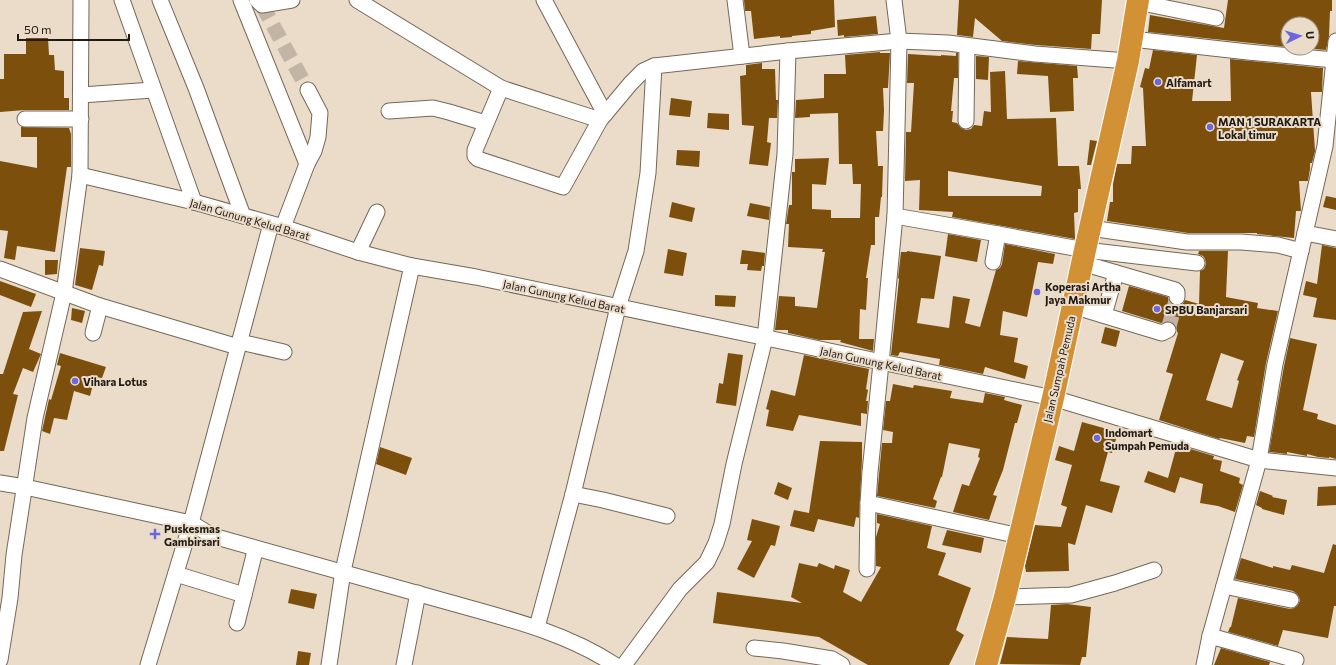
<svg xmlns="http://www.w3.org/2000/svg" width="1336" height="665" viewBox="0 0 1336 665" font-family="Commissioner,sans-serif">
  <rect width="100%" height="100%" fill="#ebdcca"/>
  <g fill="#7c500c" fill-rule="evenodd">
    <polygon points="744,0 834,0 835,27 811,31 811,34 792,36 792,37 780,38 780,36 754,39 751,11 745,11"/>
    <polygon points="959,0 1102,0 1100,34 1092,34 1091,49 1036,45 1002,41 975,18 973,37 957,35"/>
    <polygon points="1228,0 1332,0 1332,11 1330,11 1329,36 1326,50 1302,48 1312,48 1312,24 1288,24 1288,47 1148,32 1150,15 1224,28"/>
    <polygon points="876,16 878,34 844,37 844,35 838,36 837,20"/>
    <polygon points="26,38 48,38 49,55 54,55 55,70 64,71 64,98 69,98 69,110 25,110 0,112 0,79 4,79 4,54 26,54"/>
    <polygon points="1153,50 1197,55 1192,101 1231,101 1230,59 1323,68 1322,92 1311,92 1315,151 1312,163 1310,163 1310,169 1308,181 1299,181 1301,211 1296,211 1294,238 1257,234 1257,233 1188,233 1107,221 1110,202 1113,202 1113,184 1117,164 1131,164 1132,146 1146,146 1143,88 1140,87 1145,68 1149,69"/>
    <polygon points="880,52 880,53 890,53 888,88 883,88 884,110 883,131 876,131 878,166 883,166 882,197 881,197 879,217 875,217 875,245 871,245 866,278 868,278 866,310 860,309 859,339 874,339 873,351 840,342 841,340 819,340 788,333 788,330 775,330 779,296 795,297 795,306 817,308 825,252 822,252 823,249 788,247 789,224 786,224 789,205 792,205 792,172 795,172 795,159 829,158 826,185 812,184 812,209 831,210 831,218 860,218 861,184 853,184 852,164 839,164 838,113 810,114 810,117 795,118 796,100 824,98 824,74 846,74 845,55"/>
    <path d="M956,53H958V78H954L951,111H953L952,122L957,123L961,128L966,130L971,129L974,125L982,126L984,111L991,112L990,72L1005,71L1007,119L1056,118L1058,166H1079L1081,189H1078V212L1074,213L1075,239L952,217L953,212L919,210L920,180L905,181L906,132H911L914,83H907L908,54L941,56V55L956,56ZM948,171L1042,186L1041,196H948Z"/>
    <polygon points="976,56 989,57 988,80 976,79"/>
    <polygon points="1018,61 1077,66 1078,78 1073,78 1074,111 1050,112 1048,76 1017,74"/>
    <polygon points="762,63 762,69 775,69 776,100 778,100 777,118 769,118 767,142 771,143 768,166 749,164 754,126 742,125 740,76 746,75 746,65"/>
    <polygon points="671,98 692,101 690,117 669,115"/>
    <polygon points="708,113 729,114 729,130 707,128"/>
    <polygon points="21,127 69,128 71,134 71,167 67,167 55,252 17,246 15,260 4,258 8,231 0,230 0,161 37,168 37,137 21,137"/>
    <polygon points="1090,140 1097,141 1091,165 1087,165"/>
    <polygon points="677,150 700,151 699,167 676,165"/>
    <polygon points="1326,196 1336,198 1336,210 1323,207"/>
    <polygon points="672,202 695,208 692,222 669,217"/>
    <polygon points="750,203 770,207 769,220 747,216"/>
    <polygon points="948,234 981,240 977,262 945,256"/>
    <polygon points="1005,244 1055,254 1053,264 1038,262 1027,317 1003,311 1000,335 1018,338 1014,362 1028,366 1025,379 985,367 983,374 939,365 940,359 900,352 898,356 891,355 899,279 898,278 901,252 907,252 907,251 941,256 934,299 921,298 917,323 949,328 953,296 970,299 965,323 980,327 996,270 1000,268 1002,264"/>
    <polygon points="1322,245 1336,248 1336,320 1313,317 1317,298 1303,295 1306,281 1317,284"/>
    <polygon points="80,248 105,251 103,266 99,265 92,290 75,285"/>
    <polygon points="668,249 687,253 683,276 664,273"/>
    <polygon points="742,250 765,253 764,266 762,266 761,271 747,270 748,264 740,264"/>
    <path d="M1199,251H1228L1226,297L1258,303L1257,308L1278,311L1266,363L1254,437L1247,436L1245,443L1220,438L1219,439L1159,420L1173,374L1166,372L1178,333L1177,332L1176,326L1173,323L1169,321L1161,323L1122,311L1129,286L1168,297L1169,302L1172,305L1177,306L1182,305L1185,300L1199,304L1200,271L1204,269L1206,264L1205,259L1203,256L1198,254ZM1221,353L1244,361L1237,380L1239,381L1232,408L1206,400Z"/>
    <polygon points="45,260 58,260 57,274 45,275"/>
    <polygon points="0,281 36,294 31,307 0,295"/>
    <polygon points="715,295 736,296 735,307 715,306"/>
    <polygon points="72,308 85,311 82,323 71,320"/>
    <polygon points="42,311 29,349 41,354 33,372 23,368 13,394 18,395 4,451 0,451 0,374 3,374 23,312"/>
    <polygon points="1105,327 1120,331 1116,347 1101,343"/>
    <polygon points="1290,338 1317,344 1303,410 1318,414 1317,419 1336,425 1336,459 1329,457 1329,458 1318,457 1307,454 1307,456 1287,452 1287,454 1269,452 1284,366"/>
    <polygon points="60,353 106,367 102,378 95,377 90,396 74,391 67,420 54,418 50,434 42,431 49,399 51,400 61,366 57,365"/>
    <polygon points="728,353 743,355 736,406 716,403 719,383 723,384"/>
    <polygon points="804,355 869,369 866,389 868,390 866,401 868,401 867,414 861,413 861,426 799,415 793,431 766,426 769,410 766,409 771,390 795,396"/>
    <polygon points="893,384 913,388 914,385 952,391 950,398 983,403 985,393 1005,397 1004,400 1022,405 1017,423 1015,423 1003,470 993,495 997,496 989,520 953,512 962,484 969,486 980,458 978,457 980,449 949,443 942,477 941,477 933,499 937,501 935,508 877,496 882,443 892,443 893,432 883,430 886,401 890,401"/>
    <polygon points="1082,422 1118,432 1112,453 1108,452 1100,481 1120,486 1112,513 1086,505 1075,545 1068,543 1069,571 1026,572 1025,566 1035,525 1061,527 1067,507 1061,505 1072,465 1055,460 1059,446 1074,451"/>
    <polygon points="820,441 862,442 862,460 859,518 856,517 854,527 818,519 814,532 790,526 794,510 809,513"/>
    <polygon points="1177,445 1214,456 1213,459 1222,461 1220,471 1240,478 1239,483 1243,485 1235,512 1218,506 1200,503 1203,484 1180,477 1175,493 1144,482 1148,471 1168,478"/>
    <polygon points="380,447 412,458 406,475 376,464"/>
    <polygon points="778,482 792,488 788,500 774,494"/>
    <polygon points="1336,486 1336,505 1317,506 1318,487"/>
    <polygon points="1260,491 1273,496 1272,497 1287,500 1284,515 1262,509 1262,508 1256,505"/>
    <polygon points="877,514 932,526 927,548 946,553 938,575 971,588 956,630 964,635 949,665 868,665 819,637 713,623 717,592 802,603 791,597 799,563 817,567 819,563 834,569 835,565 850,570 843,592 861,602 881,567 876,566 876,537 880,524 877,523"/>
    <polygon points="752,519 780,526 775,546 771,545 754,578 737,569 752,541 747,540"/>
    <polygon points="947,530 984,538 981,553 942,545"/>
    <polygon points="1333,544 1336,545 1336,606 1334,606 1328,638 1283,630 1278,646 1228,632 1230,627 1231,627 1238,598 1290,609 1294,608 1297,606 1300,601 1299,597 1297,594 1293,591 1235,579 1241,558 1273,568 1273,566 1290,570 1292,565 1324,573"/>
    <polygon points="291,589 317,594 314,609 288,603"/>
    <polygon points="1067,604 1091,607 1086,657 1082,657 1080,665 1000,664 1007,637 1048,639 1051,605"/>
    <polygon points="1221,648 1270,662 1269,665 1214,665"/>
    <polygon points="298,651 311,653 309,665 296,665"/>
  </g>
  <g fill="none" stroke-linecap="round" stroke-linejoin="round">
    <g stroke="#c3b5a6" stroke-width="15" stroke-dasharray="15 8" stroke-linecap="butt">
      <polyline points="262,5 308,90"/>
      <polyline points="1168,330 1177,297"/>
    </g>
    <g stroke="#756757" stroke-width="17">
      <g id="minor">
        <polyline points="122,0 194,202"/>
        <polyline points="160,0 196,88 243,216"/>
        <polyline points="241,0 307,164"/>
        <polyline points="257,0 262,5 292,0"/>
        <polyline points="357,0 501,88 600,120"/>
        <polyline points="544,0 605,114"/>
        <polyline points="735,0 742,56"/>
        <polyline points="1137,2 1216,18"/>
        <polyline points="1132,39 1248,52 1334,60"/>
        <polyline points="501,88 475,150 475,156 478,159 563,187 600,120 631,83 643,71 654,66 788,51 899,41 948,43 1035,54 1128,61"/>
        <polyline points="81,95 153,90"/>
        <polyline points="389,111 433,108 449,112 485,123"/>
        <polyline points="25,119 81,119"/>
        <polyline points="966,121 967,46"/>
        <polyline points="80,175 194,202 283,227 358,252 412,266 476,277 1053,398 1259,460 1336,468"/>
        <polyline points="895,216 998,234 1085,250 1197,263"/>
        <polyline points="283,227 307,164 314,151 318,137 320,113 308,90"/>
        <polyline points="1090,228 1187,242 1241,242 1278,245 1301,251"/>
        <polyline points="1305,233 1336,239"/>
        <polyline points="358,252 377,212"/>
        <polyline points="993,262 998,234"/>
        <polyline points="1082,263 1175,290 1177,292 1177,297"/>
        <polyline points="0,269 100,306 238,347"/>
        <polyline points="1073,306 1162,333 1168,330"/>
        <polyline points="1104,315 1116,273"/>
        <polyline points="93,333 100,306"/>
        <polyline points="240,342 284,352"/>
        <path d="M0,483L25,487L191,523L211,535L220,538C296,559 372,580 448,602C505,618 565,632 615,665"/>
        <polyline points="573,494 603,500 667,516"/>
        <polyline points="868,503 1019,536"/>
        <polyline points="867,569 868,503 870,472 881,363 895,216 899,41 894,0"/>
        <polyline points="176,574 244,595"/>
        <polyline points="1224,586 1291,600"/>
        <polyline points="1005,597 1071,595 1115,583 1154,570"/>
        <polyline points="237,623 254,555"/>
        <polyline points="537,627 573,494 618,307 636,251 648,173 654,66"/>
        <polyline points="1210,636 1296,660"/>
        <polyline points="754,648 783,651 832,659 842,665"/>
        <polyline points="0,660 10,598 14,555 35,418 64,293 80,175 81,0"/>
        <polyline points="148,665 191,523 271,224"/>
        <polyline points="329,665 343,571 412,266"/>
        <polyline points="404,665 418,593"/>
        <polyline points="624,665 680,589 707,562 716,543 722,524 734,464 765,338 785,154 788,51"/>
        <polyline points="1204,665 1210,636 1259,460 1275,364 1325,146 1336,41"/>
      </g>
    </g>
    <g stroke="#fff" stroke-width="24">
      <polyline id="highway" points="986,665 1005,597 1053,398 1085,250 1128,61 1138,0"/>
    </g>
    <use href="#minor" stroke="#fff" stroke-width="15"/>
    <use href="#highway" stroke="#d39136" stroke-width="22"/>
  </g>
  <g fill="#6c67e1" stroke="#ebdcca" stroke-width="1.5">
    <circle cx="1158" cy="82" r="4"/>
    <circle cx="1210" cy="127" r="4"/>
    <circle cx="1037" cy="292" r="4"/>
    <circle cx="1157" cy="309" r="4"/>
    <circle cx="75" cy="381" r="4"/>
    <circle cx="1097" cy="438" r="4"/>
    <path d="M153 528h4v4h4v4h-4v4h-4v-4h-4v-4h4z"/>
  </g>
  <g text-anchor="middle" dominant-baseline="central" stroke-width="4" stroke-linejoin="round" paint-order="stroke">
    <g font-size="11" font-weight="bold" fill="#211b14" stroke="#ebdcca" text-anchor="start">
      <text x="1166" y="82">Alfamart</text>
      <text x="1218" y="121">MAN 1 SURAKARTA<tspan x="1218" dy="13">Lokal timur</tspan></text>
      <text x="1045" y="286">Koperasi Artha<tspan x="1045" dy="13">Jaya Makmur</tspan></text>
      <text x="1165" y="309">SPBU Banjarsari</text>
      <text x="83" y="381">Vihara Lotus</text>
      <text x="1105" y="432">Indomart<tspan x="1105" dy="13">Sumpah Pemuda</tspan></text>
      <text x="164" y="528">Puskesmas<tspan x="164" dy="13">Gambirsari</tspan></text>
    </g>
    <g font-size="11" fill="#211b14" stroke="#ebdcca">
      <text transform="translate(250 219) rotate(16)">Jalan Gunung Kelud Barat</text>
      <text transform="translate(564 296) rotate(12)">Jalan Gunung Kelud Barat</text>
      <text transform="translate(881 363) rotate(12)">Jalan Gunung Kelud Barat</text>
      <text transform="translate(1059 369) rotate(-77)">Jalan Sumpah Pemuda</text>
    </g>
  </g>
  <g transform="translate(1300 36) rotate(85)"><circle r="19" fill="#ebdcca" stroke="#9a8f81"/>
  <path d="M0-3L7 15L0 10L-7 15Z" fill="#6c67e1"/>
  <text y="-6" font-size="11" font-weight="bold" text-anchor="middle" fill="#211b14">U</text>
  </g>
  <path d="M18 34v6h111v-6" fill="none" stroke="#211b14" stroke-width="2"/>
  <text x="24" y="34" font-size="12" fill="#211b14" stroke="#ebdcca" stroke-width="3" paint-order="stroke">50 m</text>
</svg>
